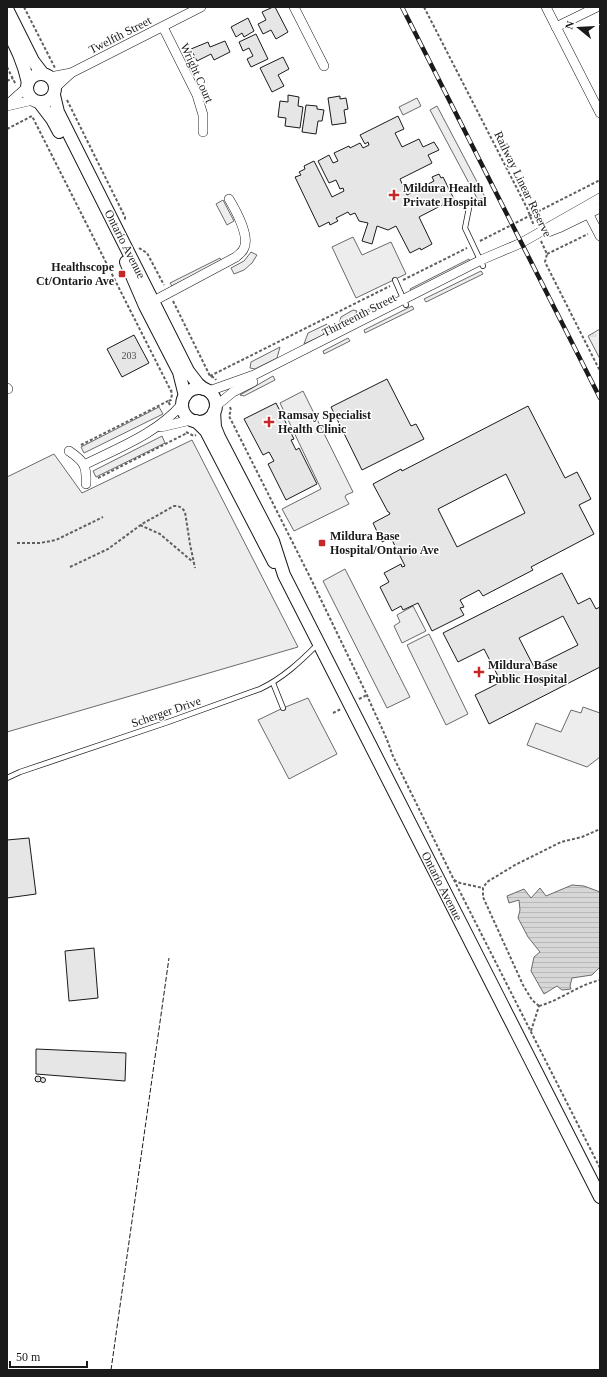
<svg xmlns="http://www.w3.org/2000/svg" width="607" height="1377" viewBox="0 0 607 1377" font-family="Georgia,serif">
  <defs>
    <pattern id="park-tufts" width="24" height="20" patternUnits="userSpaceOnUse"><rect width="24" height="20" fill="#ededed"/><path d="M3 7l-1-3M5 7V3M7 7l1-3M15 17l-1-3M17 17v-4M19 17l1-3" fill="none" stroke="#cbcbcb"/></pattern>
    <pattern id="water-rules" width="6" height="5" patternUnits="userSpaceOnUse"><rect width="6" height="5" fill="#d7d7d7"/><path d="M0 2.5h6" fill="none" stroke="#b8b8b8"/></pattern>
  </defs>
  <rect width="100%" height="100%" fill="#fff"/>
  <g fill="#ededed" stroke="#6a6a6a">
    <polygon points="417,98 421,106 403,115 399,107"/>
    <polygon points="437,106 485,197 478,200 430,110"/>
    <polygon points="223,200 234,221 227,225 216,204"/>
    <polygon points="353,237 362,255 391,242 406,274 356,298 332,247"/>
    <polygon points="251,252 257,255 252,263 244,270 234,274 231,268 244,261"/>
    <polygon points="220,258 222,261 172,286 170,283"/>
    <polygon points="469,259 470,262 411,292 410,289"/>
    <polygon points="481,271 483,274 426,302 424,299"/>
    <polygon points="395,296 397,299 362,316 361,313"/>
    <polygon points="412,306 414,309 365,333 364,330"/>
    <polygon points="353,310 357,311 354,319 343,325 339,324 341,317"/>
    <polygon points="327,324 323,335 304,344 308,333"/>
    <polygon points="348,338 350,341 324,354 323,351"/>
    <polygon points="280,347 277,358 255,369 250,368 251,362"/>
    <polygon points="273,376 275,380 244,396 240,395"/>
    <polygon points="303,391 353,492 346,495 345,497 349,504 294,531 282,509 321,489 280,403"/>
    <polygon points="159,407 163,414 84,453 81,447"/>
    <polygon points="162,436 165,443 96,477 93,471"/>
    <polygon points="192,440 298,647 7,732 7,477 54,454 82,493"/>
    <polygon points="345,569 410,697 387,708 323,581"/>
    <polygon points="413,606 426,631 402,643 394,626 400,622 397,615"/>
    <polygon points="429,634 468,714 446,725 407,645"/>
    <polygon points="308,698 337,754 289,779 258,720 283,708"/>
    <polygon points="583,707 600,713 600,757 587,767 527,745 536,723 561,732 571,710 581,713"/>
  </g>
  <polygon fill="url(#park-tufts)" stroke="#6a6a6a" points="600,329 600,359 588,336"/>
  <polygon fill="url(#water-rules)" stroke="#6a6a6a" points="572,885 584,886 600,892 600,967 592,975 572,978 570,986 571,989 562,990 557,986 544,994 531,971 534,957 540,952 528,937 518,918 520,910 519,900 509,903 507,896 524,889 531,898 540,888 546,896"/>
  <g fill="#e6e6e6" stroke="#1a1a1a" fill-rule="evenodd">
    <polygon points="273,7 275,7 288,32 276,39 271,30 263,34 258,24 266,20 262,12"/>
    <polygon points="248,18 254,31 244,37 242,33 236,37 231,27"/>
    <polygon points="256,34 268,59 251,67 247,59 253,56 249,48 243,51 239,42"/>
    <polygon points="225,41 230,52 214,60 211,54 197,61 191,49 208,42 210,47"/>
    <polygon points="283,57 289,69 278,75 284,86 272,92 260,68"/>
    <polygon points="288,95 299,97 298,106 303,107 300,128 285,126 286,118 278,117 280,101 288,102"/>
    <polygon points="340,96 340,99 346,98 348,109 344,110 346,123 332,125 328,98"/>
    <polygon points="306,105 317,106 317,109 324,110 322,121 318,121 316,134 302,132"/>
    <polygon points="398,116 404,129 395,133 402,147 419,139 423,147 434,142 439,150 428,155 432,163 400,179 407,195 434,181 432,177 439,174 441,178 443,177 454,199 419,217 432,244 421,250 420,248 410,253 396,226 388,230 377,226 372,244 362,241 368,223 359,221 355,213 350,215 348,212 336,218 338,221 330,225 329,222 319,227 295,177 301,175 299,172 305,169 304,166 314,161 332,197 344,191 343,188 340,189 336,180 329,183 318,161 329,155 333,163 338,161 334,153 349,146 350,148 360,143 363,148 369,145 368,142 365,144 360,135"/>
    <polygon points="134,335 149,363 122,377 107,349"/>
    <polygon points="387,379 411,426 416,424 424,439 362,470 331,407"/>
    <polygon points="276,403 294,439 291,440 296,450 299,448 317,484 286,500 268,464 274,461 269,452 263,455 244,419"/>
    <path d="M528,406L565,478L577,472L591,499L579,505L594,534L531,567L533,570L483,596L479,590L460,600L464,607L460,608L464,615L432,631L418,603L403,610L401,606L392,611L380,587L389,582L384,573L401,564L402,567L405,566L391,538L382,542L373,523L390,514L389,512H388L373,484L401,469L402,471ZM506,474L525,513L457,547L438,509Z"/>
    <path d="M562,573L578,604L590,598L596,609L600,607V667L489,724L475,695L501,682L484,649L458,662L443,633ZM563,616L578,645L534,667L519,638Z"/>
    <polygon points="29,838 36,894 7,898 7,840"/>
    <polygon points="94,948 98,998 69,1001 65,951"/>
    <polygon points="36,1049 126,1053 125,1081 36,1074"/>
    <circle cx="38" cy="1079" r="3"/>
    <circle cx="43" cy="1080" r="2.5"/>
  </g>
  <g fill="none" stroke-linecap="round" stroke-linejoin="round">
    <g stroke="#1a1a1a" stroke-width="6">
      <g id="service">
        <polyline points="470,203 465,228 483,266"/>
        <polyline points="395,280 406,305"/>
        <polyline points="273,683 283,708"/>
        <path d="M7,778L20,772L168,722L260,689C283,678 300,662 318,644"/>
      </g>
    </g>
    <g stroke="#1a1a1a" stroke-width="10">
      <g id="minor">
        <polyline points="294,7 324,66"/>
        <polyline points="546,7 600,113"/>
        <polyline points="163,27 197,95 203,115 203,132"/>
        <polyline points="556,27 597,7"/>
        <polyline points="50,77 71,73 201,7"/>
        <polyline points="56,87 70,74"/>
        <polyline points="7,105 27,87"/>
        <polyline points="7,106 33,100"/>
        <polyline points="586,209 600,236"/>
        <polyline points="548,232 561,227 600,208"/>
        <path d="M148,304L236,257C239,254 243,252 244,248C250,236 235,209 229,199"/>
        <polyline points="7,388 8,389"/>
        <polyline points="209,391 254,375 481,260 521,243 600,198"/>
        <polyline points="216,406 233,392 253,382"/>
        <polyline points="161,427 191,420"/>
        <path d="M69,451C84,461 87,466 86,484"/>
        <path d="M84,465C118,448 158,433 182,404"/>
      </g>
    </g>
    <g stroke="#1a1a1a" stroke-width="14">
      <g id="tertiary">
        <polyline points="7,9 33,61 43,74"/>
        <path d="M7,30C16,47 24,63 28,83"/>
        <circle cx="41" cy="88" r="14"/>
        <polyline points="54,95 58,112 69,134 188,371 198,384 204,389"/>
        <polyline points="39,102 52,119 59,132"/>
        <polyline points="126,262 145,306 179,372 185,396"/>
        <circle cx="199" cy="405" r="17"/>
        <polyline points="214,412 215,427 219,437 273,541 284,575 600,1197"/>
        <polyline points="196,421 206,431 274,562"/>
      </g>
    </g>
    <g stroke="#5f5f5f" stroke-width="2" stroke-dasharray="3 2" stroke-linecap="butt">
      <polyline points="24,7 55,68"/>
      <polyline points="424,7 527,208 534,226"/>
      <polyline points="7,67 16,85"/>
      <polyline points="7,81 13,78"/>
      <polyline points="67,100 125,217 125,221"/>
      <polyline points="7,129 32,116 171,391 172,390"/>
      <polyline points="480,241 600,180"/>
      <polyline points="541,241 547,254 545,262 600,371"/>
      <polyline points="139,248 147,253 164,285"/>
      <polyline points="547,254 588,234"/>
      <polyline points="403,280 467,248"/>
      <polyline points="173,301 210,376 215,378 216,380"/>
      <polyline points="210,376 390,286"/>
      <polyline points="170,405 168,401 171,400 172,394 171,391"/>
      <path d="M230,407L231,410L229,416L310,577L367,695C375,715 386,734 392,754L454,880L600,1168"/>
      <polyline points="186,432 194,436 196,435"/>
      <polyline points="81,445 168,401"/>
      <polyline points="98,478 187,433"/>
      <polyline points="140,525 160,534 193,562"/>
      <polyline points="17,543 40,543 56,540 103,517"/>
      <path d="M70,567L108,549L142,524L174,506C179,506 182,507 185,512L190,544L195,568"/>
      <polyline points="359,699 367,695"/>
      <polyline points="333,713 341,709"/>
      <polyline points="454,880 460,883 483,888"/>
      <polyline points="539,1006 532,1000 523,985 483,897 483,888 487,882 515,865 561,842 582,837 600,829"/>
      <path d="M539,1006C561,1000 578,985 600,980"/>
      <polyline points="531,1031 539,1006"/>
    </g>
    <use href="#service" stroke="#fff" stroke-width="4.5"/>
    <use href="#minor" stroke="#fff" stroke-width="9"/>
    <use href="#tertiary" stroke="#fff" stroke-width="12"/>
    <g stroke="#1a1a1a" stroke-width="4.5">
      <polyline id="rail" points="402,7 600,398"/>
    </g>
    <use href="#rail" stroke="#fff" stroke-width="3" stroke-dasharray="9" stroke-linecap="butt"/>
    <polyline stroke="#1a1a1a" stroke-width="1" stroke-dasharray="5 2" stroke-linecap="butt" points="111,1370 169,958"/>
  </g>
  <g fill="#c62828" stroke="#fff" stroke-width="1.5">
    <path d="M392 189h4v4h4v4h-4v4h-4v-4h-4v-4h4z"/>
    <rect x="118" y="270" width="8" height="8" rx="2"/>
    <path d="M267 416h4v4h4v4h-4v4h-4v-4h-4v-4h4z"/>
    <rect x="318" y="539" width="8" height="8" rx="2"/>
    <path d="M477 666h4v4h4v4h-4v4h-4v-4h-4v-4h4z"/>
  </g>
  <g text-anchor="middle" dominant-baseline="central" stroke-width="3" stroke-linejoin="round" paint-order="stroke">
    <g font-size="10" fill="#4d4d4d">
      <text x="129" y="355">203</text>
    </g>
    <g font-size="12" fill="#1a1a1a" stroke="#fff">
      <text transform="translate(120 35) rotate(-27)">Twelfth Street</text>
      <text transform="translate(197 73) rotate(66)">Wright Court</text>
      <text transform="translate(523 184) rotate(64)">Railway Linear Reserve</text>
      <text transform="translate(125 244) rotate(63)">Ontario Avenue</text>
      <text transform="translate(359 315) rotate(-27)">Thirteenth Street</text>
      <text transform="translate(166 712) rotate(-19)">Scherger Drive</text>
      <text transform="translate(442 886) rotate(63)">Ontario Avenue</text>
    </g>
    <g font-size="12" font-weight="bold" fill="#1a1a1a" stroke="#fff" text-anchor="start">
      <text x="403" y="188">Mildura Health<tspan x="403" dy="14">Private Hospital</tspan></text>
      <text x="114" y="267" text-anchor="end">Healthscope<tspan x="114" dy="14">Ct/Ontario Ave</tspan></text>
      <text x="278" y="415">Ramsay Specialist<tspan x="278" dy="14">Health Clinic</tspan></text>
      <text x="330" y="536">Mildura Base<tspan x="330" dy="14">Hospital/Ontario Ave</tspan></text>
      <text x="488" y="665">Mildura Base<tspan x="488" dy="14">Public Hospital</tspan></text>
    </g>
  </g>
  <rect width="607" height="1377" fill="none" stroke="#1a1a1a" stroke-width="16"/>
  <g transform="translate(579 28) rotate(288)" stroke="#ffffff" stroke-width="3" paint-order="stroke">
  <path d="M0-3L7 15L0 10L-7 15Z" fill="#1a1a1a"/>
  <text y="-6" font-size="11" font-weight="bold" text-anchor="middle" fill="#1a1a1a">N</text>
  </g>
  <path d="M10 1361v6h77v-6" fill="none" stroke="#1a1a1a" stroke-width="2"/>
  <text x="16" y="1361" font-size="12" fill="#1a1a1a" stroke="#ffffff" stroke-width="3" paint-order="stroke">50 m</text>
</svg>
